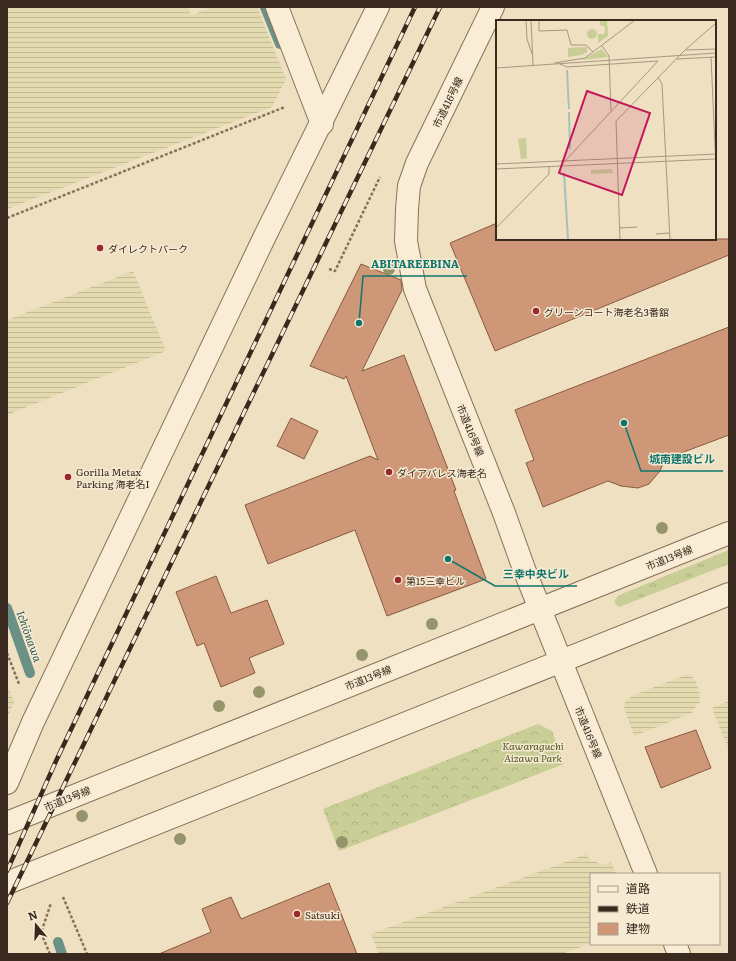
<svg xmlns="http://www.w3.org/2000/svg" width="736" height="961" viewBox="0 0 736 961" font-family="Literata,'Noto Sans JP',serif">
  <defs>
    <pattern id="farmland-rules" width="6" height="5" patternUnits="userSpaceOnUse"><rect width="6" height="5" fill="#e4dab0"/><path d="M0 2.5h6" fill="none" stroke="#c4bb97"/></pattern>
    <pattern id="grass-tufts" width="24" height="20" patternUnits="userSpaceOnUse"><rect width="24" height="20" fill="#c9cd96"/><path d="M3 7l-1-3M5 7V3M7 7l1-3M15 17l-1-3M17 17v-4M19 17l1-3" fill="none" stroke="#adb081"/></pattern>
    <pattern id="forest-crowns" width="20" height="18" patternUnits="userSpaceOnUse"><rect width="20" height="18" fill="#c9cd96"/><path d="M2 6a3 3 0 1 1 6 0M12 15a3 3 0 1 1 6 0" fill="none" stroke="#adb081"/></pattern>
  </defs>
  <rect width="100%" height="100%" fill="#efe0c2"/>
  <g fill="url(#farmland-rules)">
    <polygon points="7,7 188,7 191,15 214,7 257,7 286,79 272,107 7,209"/>
    <polygon points="133,271 166,351 7,415 7,320"/>
    <polygon points="688,674 695,679 700,695 700,702 696,706 692,713 634,736 624,708 625,701 634,695"/>
    <polygon points="7,684 14,702 7,719"/>
    <polygon points="729,701 729,751 712,708"/>
    <polygon points="587,854 589,859 603,865 611,862 616,874 591,874 591,943 562,954 379,954 371,934"/>
  </g>
  <polygon fill="url(#grass-tufts)" points="729,550 729,564 619,607 614,602 617,597 624,593"/>
  <polygon fill="url(#forest-crowns)" points="538,724 552,731 564,764 339,851 323,809"/>
  <g fill="none" stroke-linecap="round" stroke-linejoin="round">
    <g stroke="#6b9085" stroke-width="10">
      <polyline points="265,7 280,44"/>
      <polyline points="7,608 30,673"/>
      <polyline points="58,942 62,954"/>
    </g>
  </g>
  <g fill="#ce9878" stroke="#89593f">
    <polygon points="497,223 497,239 729,239 729,255 495,351 450,243"/>
    <polygon points="361,264 401,280 402,290 362,371 404,355 456,490 454,491 486,579 387,616 355,530 268,564 245,505 370,456 378,460 346,376 344,379 310,366"/>
    <polygon points="729,327 729,435 665,459 660,471 649,484 638,488 621,486 608,481 543,507 526,463 534,460 515,410"/>
    <polygon points="291,418 318,431 304,459 277,446"/>
    <polygon points="216,576 231,613 267,600 284,644 249,658 255,673 221,687 204,643 197,646 176,592"/>
    <polygon points="696,730 711,768 661,788 645,747"/>
    <polygon points="329,883 357,954 159,954 211,932 202,909 231,897 241,919"/>
  </g>
  <g fill="none" stroke-linecap="round" stroke-linejoin="round">
    <g stroke="#897159" stroke-width="24">
      <g id="minor">
        <polyline points="277,7 322,124"/>
        <polyline points="7,783 33,722 264,238 378,7"/>
      </g>
    </g>
    <g stroke="#897159" stroke-width="24">
      <g id="tertiary">
        <polyline points="493,7 417,163 409,186 407,209 406,241 415,289 504,513 524,569 646,874"/>
        <polyline points="7,823 729,533"/>
        <polyline points="7,883 729,594"/>
        <polyline points="675,944 679,954"/>
      </g>
    </g>
    <g stroke="#897159" stroke-width="2.5" stroke-dasharray="3 2" stroke-linecap="butt">
      <polyline points="7,218 285,107"/>
      <polyline points="329,269 335,271 380,177"/>
      <polyline points="7,653 19,684"/>
      <polyline points="63,897 87,954"/>
      <polyline points="50,954 41,933 51,903"/>
    </g>
    <use href="#minor" stroke="#f9edd6" stroke-width="22"/>
    <use href="#tertiary" stroke="#f9edd6" stroke-width="22"/>
    <g stroke="#39291e" stroke-width="4.5">
      <g id="rail">
        <polyline points="7,871 56,761 415,7"/>
        <polyline points="7,903 440,7"/>
      </g>
    </g>
    <use href="#rail" stroke="#f6ead2" stroke-width="3" stroke-dasharray="9" stroke-linecap="butt"/>
  </g>
  <g fill="#95946b">
    <circle cx="389" cy="269" r="6"/>
    <circle cx="662" cy="528" r="6"/>
    <circle cx="432" cy="624" r="6"/>
    <circle cx="362" cy="655" r="6"/>
    <circle cx="259" cy="692" r="6"/>
    <circle cx="219" cy="706" r="6"/>
    <circle cx="82" cy="816" r="6"/>
    <circle cx="180" cy="839" r="6"/>
    <circle cx="342" cy="842" r="6"/>
  </g>
  <g fill="#99282e" stroke="#f6ead2" stroke-width="1.5">
    <circle cx="100" cy="248" r="4"/>
    <circle cx="536" cy="311" r="4"/>
    <circle cx="389" cy="472" r="4"/>
    <circle cx="68" cy="477" r="4"/>
    <circle cx="398" cy="580" r="4"/>
    <circle cx="297" cy="914" r="4"/>
  </g>
  <g text-anchor="middle" dominant-baseline="central" stroke-width="3" stroke-linejoin="round" paint-order="stroke">
    <g font-size="10" fill="#39291e" stroke="#f6ead2">
      <text transform="translate(447 102) rotate(-64)">市道416号線</text>
      <text transform="translate(471 430) rotate(68)">市道416号線</text>
      <text transform="translate(669 557) rotate(-22)">市道13号線</text>
      <text transform="translate(368 677) rotate(-22)">市道13号線</text>
      <text transform="translate(589 732) rotate(68)">市道416号線</text>
      <text transform="translate(67 798) rotate(-22)">市道13号線</text>
    </g>
    <g font-size="10" fill="#39291e" stroke="#f6ead2" text-anchor="start">
      <text x="108" y="248">ダイレクトパーク</text>
      <text x="544" y="311">グリーンコート海老名3番舘</text>
      <text x="76" y="471">Gorilla Metax<tspan x="76" dy="12">Parking 海老名I</tspan></text>
      <text x="397" y="472">ダイアパレス海老名</text>
      <text x="406" y="580">第15三幸ビル</text>
      <text x="305" y="914">Satsuki</text>
    </g>
    <g font-size="10" font-style="italic" fill="#4b5524" stroke="#f6ead2">
      <text x="533" y="745">Kawaraguchi<tspan x="533" dy="12">Aizawa Park</tspan></text>
    </g>
    <g font-size="11" font-style="italic" fill="#2d5954" stroke="#f6ead2">
      <text transform="translate(30 636) rotate(70)">Ichiōnawa</text>
    </g>
  </g>
  <g transform="translate(496 20)">
    <rect width="220" height="220" fill="#efe0c2"/>
    <path d="M91 14a5 5 0 1 1 10 0a5 5 0 1 1-10 0ZM91,27V32L86,35L72,37V28Z" fill="#c9cd96"/>
    <path d="M104,0H111L112,16L102,23V14H108L109,12V7L104,5ZM105,29L112,37L86,40L104,30ZM30,118L31,138L25,139L22,119ZM116,149L117,153L95,154V150Z" fill="#c9cd96"/>
    <path fill="none" stroke="#a5c1b8" stroke-width="2" d="M71,50L73,89M73,92L74,129M68,153L72,220"/>
    <path fill="none" stroke="#a69780" stroke-width="1" d="M30,0L31,19L36,34M35,0L37,45M43,0V11L71,10L75,25H90L97,32M106,26L113,36L115,91M190,30L220,29M215,37L220,147M181,39L220,37M58,43L89,38L139,0M64,44L71,47L162,41L68,142M0,48L220,33M162,57L166,64L174,220M0,144L220,134M0,149L220,139M0,208L53,154V147M123,208L141,207M160,214L173,213M124,220L120,101L189,30L220,3"/>
    <path fill="#c2185b" fill-opacity="0.15" stroke="#c2185b" stroke-width="2" d="M91,71L154,93L126,175L63,153Z"/>
    <rect width="220" height="220" fill="none" stroke="#39291e" stroke-width="2"/>
  </g>
  <path fill="none" stroke="#0f766e" stroke-width="1.5" d="M359 323L363 276H467M624 423L641 471H723M448 559L495 586H577"/>
  <g fill="#0f766e" stroke="#f6ead2" stroke-width="1.5">
    <circle cx="359" cy="323" r="4"/>
    <circle cx="624" cy="423" r="4"/>
    <circle cx="448" cy="559" r="4"/>
  </g>
  <g font-size="11" text-anchor="middle" font-weight="bold" fill="#0f766e" stroke="#f6ead2" stroke-width="3" stroke-linejoin="round" paint-order="stroke">
    <text x="415" y="268">ABITAREEBINA</text>
    <text x="682" y="463">城南建設ビル</text>
    <text x="536" y="578">三幸中央ビル</text>
  </g>
  <rect width="736" height="961" fill="none" stroke="#39291e" stroke-width="16"/>
  <rect x="590" y="873" width="130" height="72" fill="#f6ead2" stroke="#aa9d8a"/>
  <rect x="598" y="886" width="20" height="6" fill="#f9edd6" stroke="#aa9d8a"/>
  <text x="626" y="893" font-size="12" fill="#39291e">道路</text>
  <rect x="598" y="906" width="20" height="6" fill="#39291e" stroke="#aa9d8a"/>
  <text x="626" y="913" font-size="12" fill="#39291e">鉄道</text>
  <rect x="598" y="923" width="20" height="12" fill="#ce9878" stroke="#aa9d8a"/>
  <text x="626" y="933" font-size="12" fill="#39291e">建物</text>
  <g transform="translate(36 925) rotate(341)" stroke="#f6ead2" stroke-width="3" paint-order="stroke">
  <path d="M0-3L7 15L0 10L-7 15Z" fill="#39291e"/>
  <text y="-6" font-size="11" font-weight="bold" text-anchor="middle" fill="#39291e">N</text>
  </g>
</svg>
